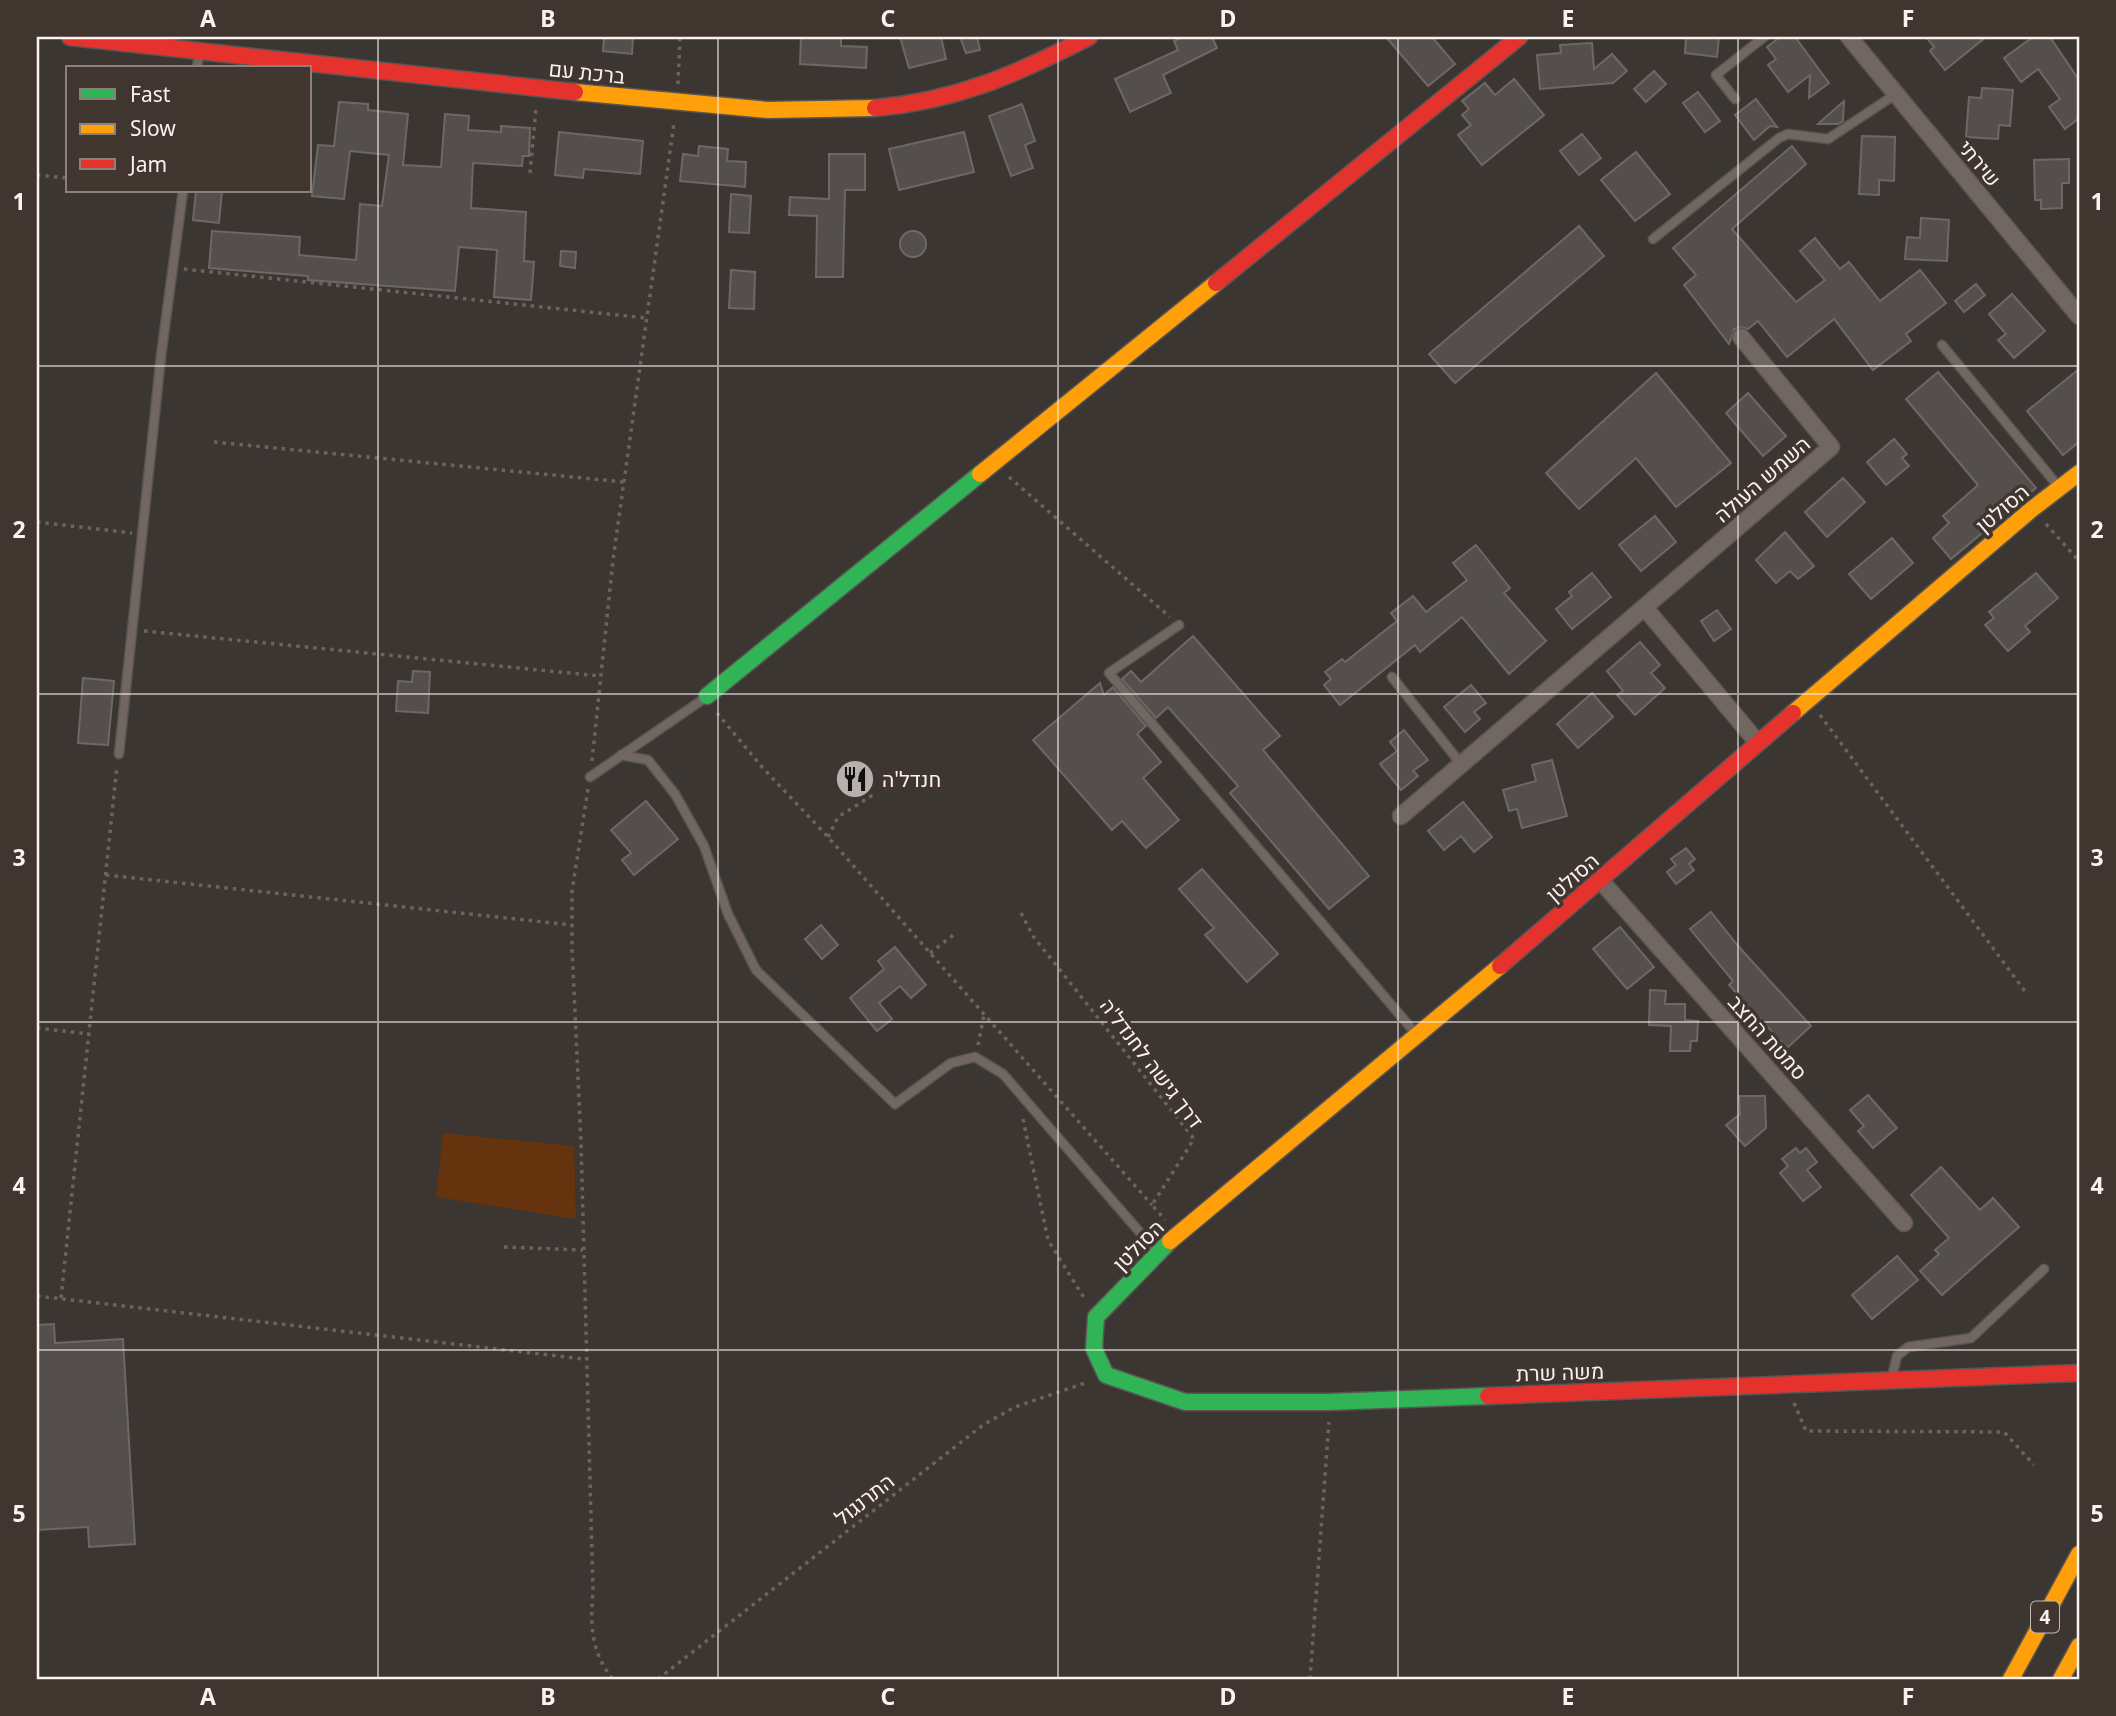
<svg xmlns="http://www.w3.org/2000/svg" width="2116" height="1716" viewBox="0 0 2116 1716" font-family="'Noto Sans',Heebo,sans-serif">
  <rect width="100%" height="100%" fill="#3c3633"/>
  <polygon fill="#65330d" points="443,1133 574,1146 576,1219 436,1197"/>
  <g fill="#544f4c" stroke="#6e6865" stroke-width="2">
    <polygon points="604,37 633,37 632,54 603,51"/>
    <polygon points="801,37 841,37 841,46 867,47 866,68 800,64"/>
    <polygon points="900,37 941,37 946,59 909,68"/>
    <polygon points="960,37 977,37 980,50 966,53"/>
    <polygon points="1183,37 1212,37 1217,48 1163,75 1171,93 1130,112 1115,79 1178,50 1174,41"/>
    <polygon points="1386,37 1432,37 1455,64 1428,86"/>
    <polygon points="1686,37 1719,37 1717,57 1685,53"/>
    <polygon points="1780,37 1795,37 1829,83 1809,98 1810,75 1788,92 1768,65 1776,59 1767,47"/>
    <polygon points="1926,37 1986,37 1945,70 1930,51 1934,47"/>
    <polygon points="2033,37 2050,37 2079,80 2079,118 2065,129 2049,107 2060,99 2038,69 2021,82 2004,58"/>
    <polygon points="1592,43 1594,69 1612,54 1627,71 1613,83 1540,89 1537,55 1561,53 1560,45"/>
    <polygon points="1654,71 1666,84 1646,102 1634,89"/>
    <polygon points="1514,79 1544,115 1482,165 1458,135 1471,125 1462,115 1469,109 1462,101 1485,83 1495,95"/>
    <polygon points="1982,88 2013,90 2010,126 1999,125 1998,139 1966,137 1969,97 1981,98"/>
    <polygon points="1698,92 1720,121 1705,132 1683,103"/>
    <polygon points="1756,99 1777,127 1770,126 1754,140 1735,115"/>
    <polygon points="1844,101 1843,121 1838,124 1818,124"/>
    <polygon points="339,102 368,104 368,110 408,114 403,165 441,167 445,114 469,116 468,130 501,132 501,126 530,128 529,156 523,156 522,166 473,163 471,208 526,212 524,261 534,262 531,300 494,297 497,250 459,247 455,291 308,280 308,276 209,268 212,231 300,237 299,255 356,260 360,204 382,206 389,155 350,151 344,199 312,196 318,145 334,146"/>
    <polygon points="1022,104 1035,141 1025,145 1033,168 1011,176 989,116"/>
    <polygon points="559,132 643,141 640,174 584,169 583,178 555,175"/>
    <polygon points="964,132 974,172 899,190 889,149"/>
    <polygon points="1582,134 1601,158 1579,175 1560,151"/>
    <polygon points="1862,136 1895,137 1894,181 1879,180 1879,195 1859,194"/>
    <polygon points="699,146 728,149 727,161 746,162 745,187 680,181 683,154 698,156"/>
    <polygon points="1792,146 1806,164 1732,229 1796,302 1825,280 1800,251 1815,238 1840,269 1849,262 1880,301 1920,270 1946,303 1906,334 1911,341 1873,370 1834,319 1787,357 1758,321 1748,329 1740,327 1734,329 1729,344 1684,285 1696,275 1673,248"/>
    <polygon points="1636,152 1670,194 1635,221 1601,180"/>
    <polygon points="829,154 865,154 865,190 845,190 843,277 816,277 817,216 789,215 790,197 829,199"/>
    <polygon points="2069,159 2069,183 2062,183 2062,208 2041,209 2041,200 2035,200 2034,160"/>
    <polygon points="196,191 222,191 219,223 193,220"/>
    <polygon points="731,194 751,196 749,233 729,232"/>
    <polygon points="1921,218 1949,220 1947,261 1905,259 1907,237 1920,238"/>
    <polygon points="1579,226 1604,256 1455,383 1429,354"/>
    <circle cx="913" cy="244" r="13"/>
    <polygon points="561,251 576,252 575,268 560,266"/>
    <polygon points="731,270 755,272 754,309 729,308"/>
    <polygon points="1976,284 1985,295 1964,312 1955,301"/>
    <polygon points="2012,294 2045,331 2014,358 1998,340 2006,334 1989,314"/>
    <polygon points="2079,369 2079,442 2063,455 2027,411"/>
    <polygon points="1938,372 2036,488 1951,559 1933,538 1949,523 1943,516 1978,485 1906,399"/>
    <polygon points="1656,373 1731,463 1676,507 1636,458 1579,509 1546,473"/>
    <polygon points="1748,393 1786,436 1763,456 1726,413"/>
    <polygon points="1894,439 1907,454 1902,458 1909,466 1886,485 1867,462"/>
    <polygon points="1843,478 1865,502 1827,537 1805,512"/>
    <polygon points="1655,516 1676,542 1641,571 1619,545"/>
    <polygon points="1785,532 1814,566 1798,579 1790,571 1776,583 1756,560"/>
    <polygon points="1892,538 1913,563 1871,599 1849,574"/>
    <polygon points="1476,545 1510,588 1504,593 1546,641 1509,674 1462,617 1420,652 1415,645 1340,705 1324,685 1331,679 1325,672 1342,659 1345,662 1397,621 1391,613 1413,596 1426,612 1467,580 1453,563"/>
    <polygon points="1592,573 1611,597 1572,629 1556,609 1572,596 1569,592"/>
    <polygon points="2036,573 2058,598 2025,626 2030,632 2008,651 1985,625 1994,618 1989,612"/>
    <polygon points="1717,610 1731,629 1714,641 1701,621"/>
    <polygon points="1193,636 1280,736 1263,750 1369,876 1329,909 1230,793 1238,786 1168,707 1156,718 1122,679 1131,671 1141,682"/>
    <polygon points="1640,642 1660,665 1651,673 1665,688 1635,715 1617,695 1623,691 1607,671"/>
    <polygon points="413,671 430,672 428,713 396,711 398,681 412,682"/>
    <polygon points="83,678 114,681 108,745 78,743"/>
    <polygon points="1100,683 1104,695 1113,687 1146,726 1137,734 1161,762 1143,778 1179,820 1146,848 1122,821 1112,830 1033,740"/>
    <polygon points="1471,685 1486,703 1474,712 1480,719 1465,732 1444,707"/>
    <polygon points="1592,693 1613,717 1578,748 1557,724"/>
    <polygon points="1404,730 1428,760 1413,771 1418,776 1401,790 1380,764 1397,751 1390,742"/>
    <polygon points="1552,760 1567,816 1522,828 1517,809 1509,811 1503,790 1536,781 1532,765"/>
    <polygon points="646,801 678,839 634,875 622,860 631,853 611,830"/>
    <polygon points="1463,802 1492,837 1474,852 1461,836 1444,850 1428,831"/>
    <polygon points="1686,848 1695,859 1689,864 1694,870 1676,884 1667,872 1676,865 1671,859"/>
    <polygon points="1202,869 1278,954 1247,982 1205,935 1214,928 1179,889"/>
    <polygon points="1711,912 1739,947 1811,1026 1787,1048 1729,985 1733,981 1690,929"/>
    <polygon points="821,925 838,945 822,959 805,939"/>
    <polygon points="1620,927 1654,967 1627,989 1593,949"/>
    <polygon points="895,947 926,985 911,998 900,986 879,1003 892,1019 877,1031 850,998 884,969 878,961"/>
    <polygon points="1650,990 1666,991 1665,1004 1685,1004 1685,1020 1698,1021 1697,1041 1691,1041 1690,1051 1670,1051 1671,1026 1649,1025"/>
    <polygon points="1868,1095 1897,1128 1873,1148 1858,1131 1864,1126 1850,1110"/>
    <polygon points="1739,1096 1765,1096 1766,1128 1745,1146 1726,1125 1740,1114"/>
    <polygon points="1796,1148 1800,1153 1806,1148 1817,1162 1807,1170 1821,1187 1803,1201 1780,1173 1788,1166 1782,1159"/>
    <polygon points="1941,1167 1980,1210 1993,1198 2019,1227 1942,1295 1920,1271 1939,1254 1935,1250 1949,1238 1911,1195"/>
    <polygon points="1897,1256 1918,1280 1872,1319 1852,1295"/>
    <polygon points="54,1324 55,1343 123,1339 135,1544 89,1547 88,1527 37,1530 37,1325"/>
  </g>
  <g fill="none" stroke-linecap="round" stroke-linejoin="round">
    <g stroke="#595552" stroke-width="11">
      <g id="lane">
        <polyline points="197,68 199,53"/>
        <polyline points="1735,99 1716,75 1764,37"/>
        <polyline points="1653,239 1779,138 1788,134 1828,139 1896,94"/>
        <polyline points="1942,345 2058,486"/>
        <polyline points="1179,625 1109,673 1417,1035"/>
        <polyline points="1392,677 1461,764"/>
        <polyline points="119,754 161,356 183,191"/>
        <polyline points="621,755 648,760 675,794 704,846 728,914 756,970 895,1104 951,1063 975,1057 1003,1074 1156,1251"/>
        <polyline points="590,777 705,698"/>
        <polyline points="1892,1377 1897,1356 1908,1347 1971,1338 2044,1269"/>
      </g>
    </g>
    <g stroke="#595552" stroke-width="19">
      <g id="street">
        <polyline points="1849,37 2079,316"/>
        <polyline points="1645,608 1758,743"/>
        <polyline points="1401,816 1831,447 1741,337"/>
        <polyline points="1600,880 1904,1223"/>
      </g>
    </g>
    <g stroke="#595552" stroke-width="19">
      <g id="fast">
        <polyline points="707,696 980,474"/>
        <polyline points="1170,1241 1096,1317 1094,1349 1106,1375 1185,1402 1328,1402 1488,1396"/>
      </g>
    </g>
    <g stroke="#595552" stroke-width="19">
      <g id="slow">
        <polyline points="575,92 768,110 875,108"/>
        <polyline points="980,474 1216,283"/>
        <polyline points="1793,713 2032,509 2079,473"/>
        <polyline points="1170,1241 1500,966"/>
        <polyline points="2011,1679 2079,1554"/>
        <polyline points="2061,1679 2079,1646"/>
      </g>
    </g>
    <g stroke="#595552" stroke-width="19">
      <g id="jam">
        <polyline points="70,37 575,92"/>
        <path d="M875,108C956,101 1017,74 1089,37"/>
        <polyline points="1216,283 1519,37"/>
        <polyline points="1500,966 1793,713"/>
        <polyline points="1488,1396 2079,1373"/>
      </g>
    </g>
    <g stroke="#6b635e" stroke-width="3.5" stroke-dasharray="3.5 5" stroke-linecap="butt">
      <polyline points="678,84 680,37"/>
      <polyline points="530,173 536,108"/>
      <polyline points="37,175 68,178"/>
      <polyline points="184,269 646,318"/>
      <polyline points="214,442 624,482"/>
      <polyline points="1009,477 1170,617"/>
      <polyline points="37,522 132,533"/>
      <polyline points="2046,524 2079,561"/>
      <polyline points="144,631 600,676"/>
      <polyline points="717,713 762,767 828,837 1152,1205"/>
      <polyline points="1820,715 2027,994"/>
      <polyline points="592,761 613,560 674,123"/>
      <path d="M588,789L572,891V947L581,1143L593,1592C590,1625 591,1653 613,1679"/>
      <polyline points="828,837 838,817 876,793"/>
      <polyline points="106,875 572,925"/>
      <polyline points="1021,913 1033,936 1194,1139 1152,1205 1165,1220"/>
      <polyline points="930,953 956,933"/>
      <polyline points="37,1028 89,1034"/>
      <polyline points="978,1045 984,1015"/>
      <polyline points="1023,1119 1048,1240 1086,1301"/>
      <polyline points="504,1247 583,1250"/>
      <polyline points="37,1296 584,1359"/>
      <polyline points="61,1298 117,766"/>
      <polyline points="1794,1403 1806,1431 2004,1432 2034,1465"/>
      <polyline points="658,1679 983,1425 1015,1407 1088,1382"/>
      <polyline points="1310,1679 1329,1422"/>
    </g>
    <use href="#lane" stroke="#726760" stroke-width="8"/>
    <use href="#street" stroke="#726760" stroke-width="16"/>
    <use href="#fast" stroke="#30b455" stroke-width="16"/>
    <use href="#slow" stroke="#ff9f0a" stroke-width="16"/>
    <use href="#jam" stroke="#e5322d" stroke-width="16"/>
  </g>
  <path fill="none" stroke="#f9f2ee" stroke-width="2" stroke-opacity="0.55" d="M378,37V1679M718,37V1679M1058,37V1679M1398,37V1679M1738,37V1679M37,366H2079M37,694H2079M37,1022H2079M37,1350H2079"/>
  <defs>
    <g id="restaurant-disc" transform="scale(2.0125)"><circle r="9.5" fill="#b7b0ad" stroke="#40352f"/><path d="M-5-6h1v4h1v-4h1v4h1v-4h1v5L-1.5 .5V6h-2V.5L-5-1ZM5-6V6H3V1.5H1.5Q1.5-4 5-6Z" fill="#111"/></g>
  </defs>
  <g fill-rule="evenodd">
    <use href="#restaurant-disc" x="855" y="779"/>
  </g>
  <g text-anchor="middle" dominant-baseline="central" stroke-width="7" stroke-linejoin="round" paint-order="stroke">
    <rect fill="#40352f" stroke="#c2b9b5" stroke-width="2" x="2031" y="1601.5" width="28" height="31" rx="5"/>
    <g font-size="19" font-weight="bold" fill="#f9f2ee">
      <text x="2045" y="1617">4</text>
    </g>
    <g font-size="21" fill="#f9f2ee" stroke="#40352f">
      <text transform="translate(587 72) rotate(6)">ברכת עם</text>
      <text transform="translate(1980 163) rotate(50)">שירתי</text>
      <text transform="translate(1762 479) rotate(-41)">השמש העולה</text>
      <text transform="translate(2002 508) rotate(-40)">הסולטן</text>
      <text transform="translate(1572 877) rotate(-41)">הסולטן</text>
      <text transform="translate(1768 1037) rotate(48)">סמטת החצב</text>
      <text transform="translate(1152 1063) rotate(53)">דרך גישה לחנדל'ה</text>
      <text transform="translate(1138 1245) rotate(-45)">הסולטן</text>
      <text transform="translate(1560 1372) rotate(-2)">משה שרת</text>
      <text transform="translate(864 1499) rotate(-38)">התרנגול</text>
    </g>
    <g font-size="21" fill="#f9f2ee" stroke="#40352f" text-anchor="start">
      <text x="882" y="779">חנדל'ה</text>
    </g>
  </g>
  <rect width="2116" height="1716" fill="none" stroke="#40352f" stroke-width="77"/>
  <rect x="66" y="66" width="245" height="126" fill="#40352f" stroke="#8a817b" stroke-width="2"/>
  <rect x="80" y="89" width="35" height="10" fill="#30b455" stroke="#8a817b" stroke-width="2"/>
  <text x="130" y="102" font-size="21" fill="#f9f2ee">Fast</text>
  <rect x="80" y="124" width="35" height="10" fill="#ff9f0a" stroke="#8a817b" stroke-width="2"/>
  <text x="130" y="136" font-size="21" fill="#f9f2ee">Slow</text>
  <rect x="80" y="159" width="35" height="10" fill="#e5322d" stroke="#8a817b" stroke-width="2"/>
  <text x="130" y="172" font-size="21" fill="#f9f2ee">Jam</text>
  <rect x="38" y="38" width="2040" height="1640" fill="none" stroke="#f9f2ee" stroke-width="2.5"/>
  <g font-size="23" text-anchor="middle" font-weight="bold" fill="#f9f2ee">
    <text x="208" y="27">A</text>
    <text x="548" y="27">B</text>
    <text x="888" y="27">C</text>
    <text x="1228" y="27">D</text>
    <text x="1568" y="27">E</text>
    <text x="1908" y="27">F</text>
    <text x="19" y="210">1</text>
    <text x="2097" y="210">1</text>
    <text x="19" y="538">2</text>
    <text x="2097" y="538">2</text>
    <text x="19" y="866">3</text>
    <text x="2097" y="866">3</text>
    <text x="19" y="1194">4</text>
    <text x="2097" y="1194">4</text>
    <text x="19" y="1522">5</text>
    <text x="2097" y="1522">5</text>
    <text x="208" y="1705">A</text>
    <text x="548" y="1705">B</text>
    <text x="888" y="1705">C</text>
    <text x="1228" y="1705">D</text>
    <text x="1568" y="1705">E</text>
    <text x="1908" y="1705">F</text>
  </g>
</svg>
